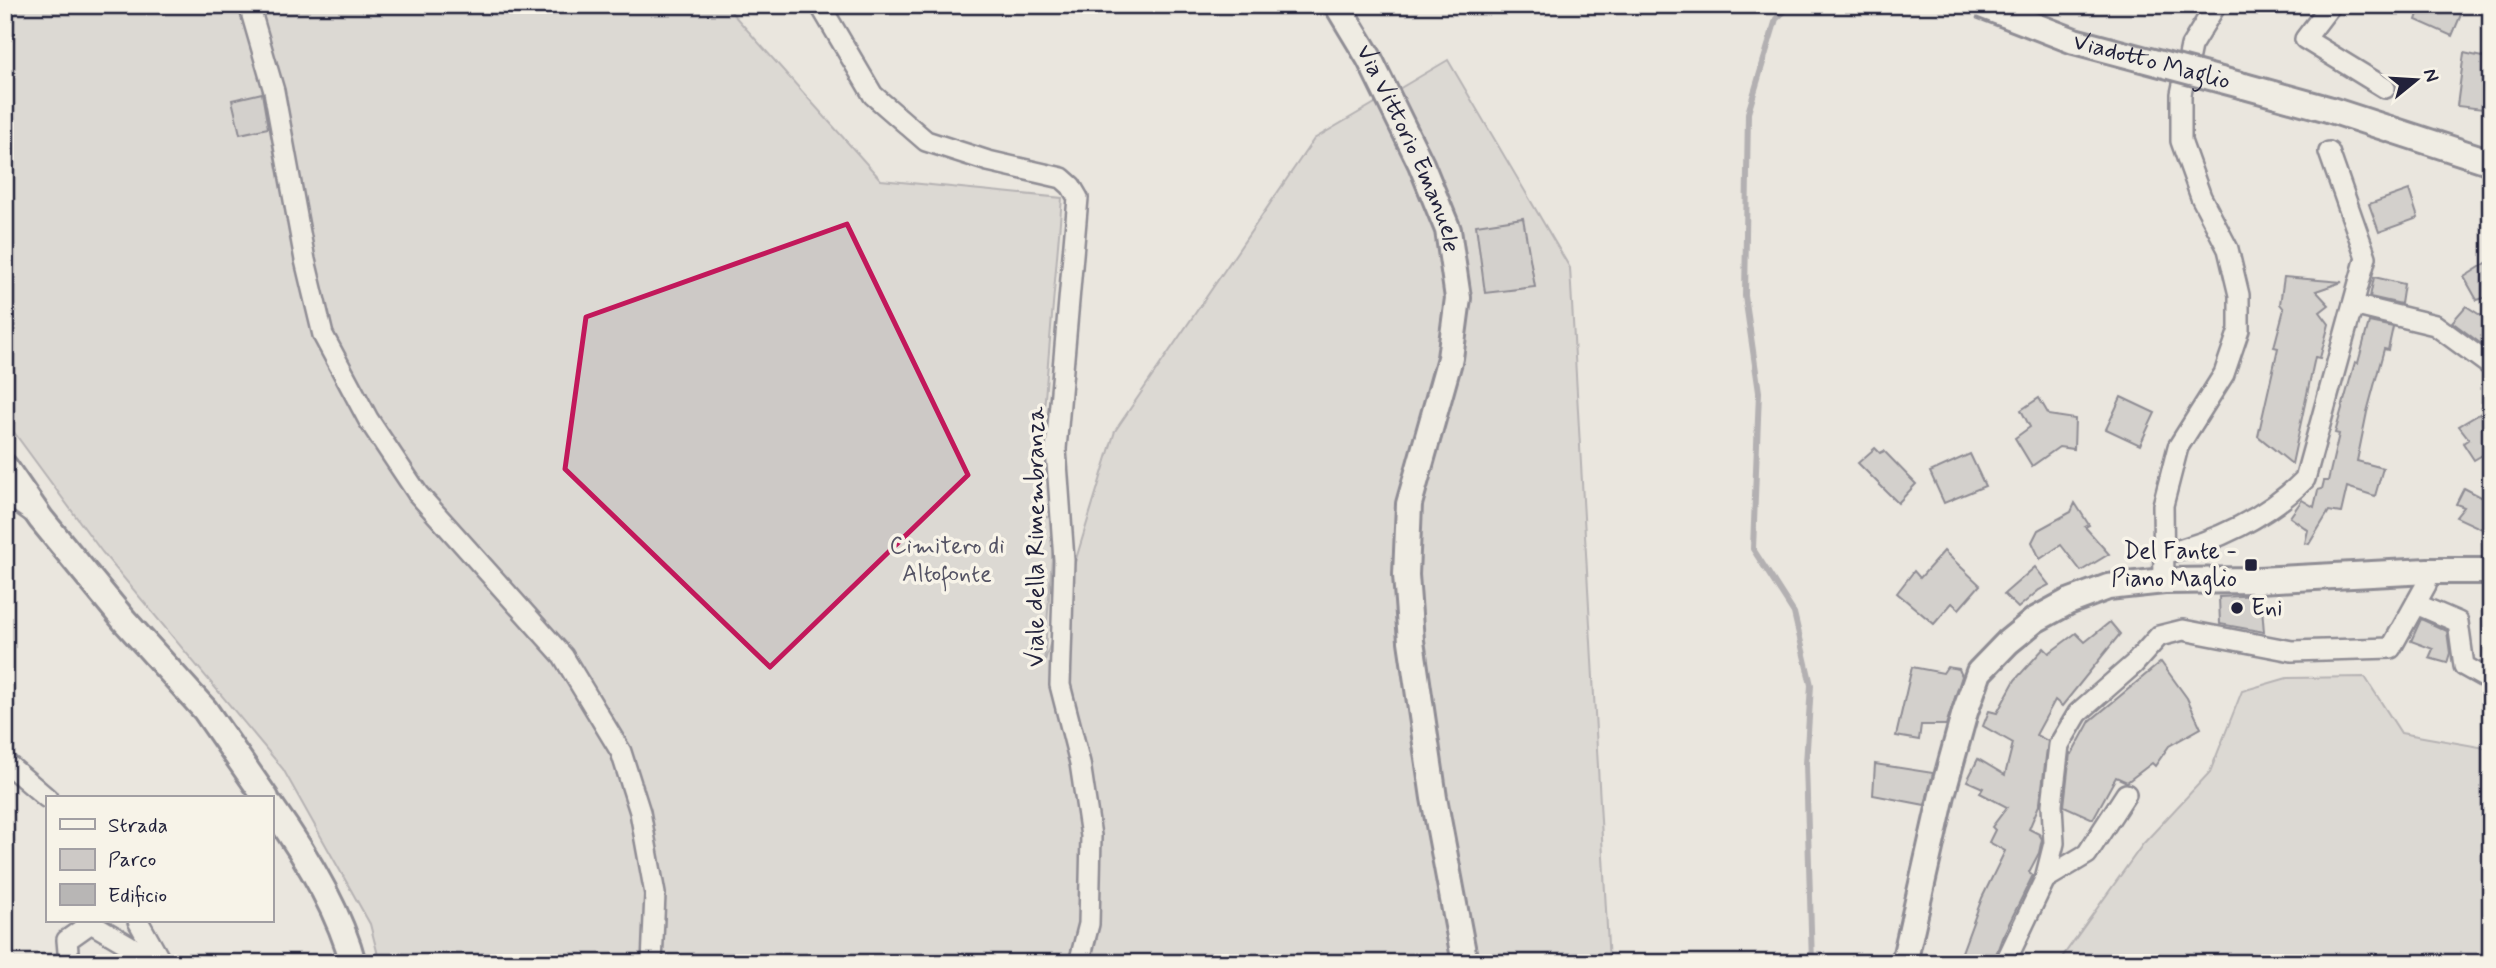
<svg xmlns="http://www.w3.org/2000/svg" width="2496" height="968" viewBox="0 0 2496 968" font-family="Mynerve,sans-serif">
  <rect width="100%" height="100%" fill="#eae6de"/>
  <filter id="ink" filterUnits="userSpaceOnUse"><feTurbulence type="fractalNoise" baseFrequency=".0143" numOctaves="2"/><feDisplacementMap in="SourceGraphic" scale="14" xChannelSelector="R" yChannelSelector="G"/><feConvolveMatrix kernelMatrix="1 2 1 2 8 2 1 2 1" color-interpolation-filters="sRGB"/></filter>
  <g filter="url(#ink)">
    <g fill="#cdc9c6" stroke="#787680" stroke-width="2">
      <polygon points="5,5 725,5 881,180 1062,198 1035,516 1055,518 1044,664 1115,431 1314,139 1448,60 1570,268 1609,963 380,963 370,924 283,769 102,552 5,420"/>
      <polygon points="2365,677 2401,733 2491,749 2491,963 2058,963 2143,844 2210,772 2242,691 2287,678"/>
    </g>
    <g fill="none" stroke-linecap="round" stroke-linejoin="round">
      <polyline stroke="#716f7b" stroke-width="6" points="1791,5 1776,19 1748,113 1745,296 1759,392 1753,549 1794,613 1811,685 1806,764 1812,963"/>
    </g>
    <g fill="#b8b6b5" stroke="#22223b" stroke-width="2">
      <polygon points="2421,5 2465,5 2452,36 2416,20"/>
      <polygon points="2464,53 2491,59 2491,110 2457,106"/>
      <polygon points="262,93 268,128 240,134 232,100"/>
      <polygon points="2409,190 2418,218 2379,232 2369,204"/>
      <polygon points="1523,218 1535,287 1485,293 1476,225"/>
      <polygon points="2491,260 2491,296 2477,300 2464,277"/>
      <polygon points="2284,277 2342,282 2316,291 2329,305 2320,312 2329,324 2320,358 2315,357 2292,464 2258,436 2278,348 2274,347 2284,309 2280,304"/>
      <polygon points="2374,277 2404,284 2401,304 2370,297"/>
      <polygon points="2466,306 2491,322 2491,337 2484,346 2452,322"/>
      <polygon points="2369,322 2393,327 2388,350 2384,349 2367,412 2357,461 2383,468 2375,496 2347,487 2341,513 2329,511 2309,544 2305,543 2308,530 2290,517 2302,500 2314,507 2318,490 2322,489 2324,481 2328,481 2339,434 2335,433 2355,362 2358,363"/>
      <polygon points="2121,397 2155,413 2140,445 2106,429"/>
      <polygon points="2039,398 2049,415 2075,419 2074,449 2059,447 2032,466 2015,438 2030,427 2021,410"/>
      <polygon points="2483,412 2491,431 2491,450 2474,460 2463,443 2469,439 2459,426"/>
      <polygon points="1875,448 1880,453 1884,451 1916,484 1898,503 1858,463"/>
      <polygon points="1970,454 1985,486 1944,503 1930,472"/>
      <polygon points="2464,488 2491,502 2491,510 2482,529 2456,517 2464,507 2456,504"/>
      <polygon points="2075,503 2089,525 2085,527 2109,554 2081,571 2061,545 2040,559 2032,542 2038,530 2071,512"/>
      <polygon points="1944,551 1980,585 1959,609 1952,603 1934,624 1897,593 1914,571 1920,578"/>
      <polygon points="2035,567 2049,585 2039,590 2018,608 2004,594"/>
      <polygon points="2261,595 2264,632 2220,624 2219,597"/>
      <polygon points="2421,619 2447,631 2450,653 2447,663 2429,658 2433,649 2411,641"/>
      <polygon points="2110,622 2120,634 2062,706 2055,700 2036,735 2048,741 2040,803 2029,829 2039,834 2042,839 2039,853 2029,872 2033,875 2002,938 1993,963 1958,963 1982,898 2005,851 1989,842 1995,830 1992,827 2007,807 1980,793 1983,788 1967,781 1978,759 2005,775 2013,743 1983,726 1989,711 1997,713 2015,680 2044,648 2049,653 2076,633 2085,642"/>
      <polygon points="2161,662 2187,698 2201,728 2169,746 2155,766 2152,763 2127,782 2116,777 2093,819 2064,806 2070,753 2072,754 2090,721"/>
      <polygon points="1912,667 1943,673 1947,667 1959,669 1962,676 1946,725 1921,725 1919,740 1896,736"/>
      <polygon points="1875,764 1933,773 1925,805 1873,795"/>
    </g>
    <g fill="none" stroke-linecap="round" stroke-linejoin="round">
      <g stroke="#22223b" stroke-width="24">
        <g id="minor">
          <polyline points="249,5 274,91 305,260 323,335 368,419 418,494 563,656 621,752 640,812 655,894 652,963"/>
          <polyline points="820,5 873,95 926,141 988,161 1062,178 1071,186 1078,198 1056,449 1064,560 1060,685 1080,763 1091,836 1089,924 1079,963"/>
          <polyline points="2331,5 2305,39 2385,88"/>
          <polyline points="2353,305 2435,325 2491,366"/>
          <polyline points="5,493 32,512"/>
          <path d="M2163,554C2215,542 2268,517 2305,479L2366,257L2329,152"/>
          <polyline points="2164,581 2163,505 2178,447 2224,374 2239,330 2239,295 2228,249 2201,197 2181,141 2181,94 2191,46 2216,5"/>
          <polyline points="2416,604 2458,622 2464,666 2491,681"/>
          <polyline points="5,762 47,798"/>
          <polyline points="2045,879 2087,854 2126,794"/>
          <polyline points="138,921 161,962"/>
          <polyline points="69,963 67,940 91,923 159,963"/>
          <polyline points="2005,963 2045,879 2054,843 2052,805 2059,745 2078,713 2134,664 2159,636 2183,630 2292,651 2391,648 2426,585 2428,571"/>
        </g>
      </g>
      <g stroke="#22223b" stroke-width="30">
        <g id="major">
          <path id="s1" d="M1337,5L1369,58L1421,164L1448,230L1458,298L1450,358L1409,504L1406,575L1411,641L1434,798L1465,963"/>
          <polyline points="2244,86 2328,109 2491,162"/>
          <polyline points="5,467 41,519 124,620 205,710 266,798"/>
          <path d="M271,806C303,851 339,909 353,963"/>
          <polyline points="1904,963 1942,795 1965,712 1979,672 2008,642 2035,620 2068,602 2108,587 2164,581 2258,580 2428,571 2491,571"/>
        </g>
      </g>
      <use href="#minor" stroke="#f7f3e8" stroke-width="19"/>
      <use href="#major" stroke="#f7f3e8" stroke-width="24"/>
      <g stroke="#22223b" stroke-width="30" stroke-linecap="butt">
        <g id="major-bridge">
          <path id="s2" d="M1981,5L2074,41L2244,86"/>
        </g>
      </g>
      <use href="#major-bridge" stroke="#f7f3e8" stroke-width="24"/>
    </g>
  </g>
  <path d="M0 0H2496V968H0ZM847,224L968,475L770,667L565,469L586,317Z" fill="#eae6de" fill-opacity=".55" fill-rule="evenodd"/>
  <path fill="none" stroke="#c2185b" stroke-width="5" stroke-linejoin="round" d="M847,224L968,475L770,667L565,469L586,317Z"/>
  <g fill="#22223b" stroke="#f7f3e8" stroke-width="2.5">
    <rect x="2244" y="558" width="14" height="14" rx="3.5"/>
    <circle cx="2237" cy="608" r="7"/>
  </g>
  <g text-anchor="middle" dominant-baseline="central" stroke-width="7" stroke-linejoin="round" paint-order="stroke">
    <g font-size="24" fill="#22223b" stroke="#f7f3e8">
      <text stroke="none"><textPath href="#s2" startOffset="180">Viadotto Maglio</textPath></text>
      <text stroke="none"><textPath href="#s1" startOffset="161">Via Vittorio Emanuele</textPath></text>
      <text transform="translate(1036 537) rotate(-90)">Viale della Rimembranza</text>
    </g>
    <g font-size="24" fill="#555465" stroke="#f7f3e8">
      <text x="947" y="546">Cimitero di<tspan x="947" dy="28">Altofonte</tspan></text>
    </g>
    <g font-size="24" fill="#22223b" stroke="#f7f3e8" text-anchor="end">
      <text x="2237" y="551">Del Fante -<tspan x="2237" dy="28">Piano Maglio</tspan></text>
      <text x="2251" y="608" text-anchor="start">Eni</text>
    </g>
  </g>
  <rect width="2496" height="968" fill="none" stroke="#f7f3e8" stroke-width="28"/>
  <rect x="14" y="14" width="2468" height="940" fill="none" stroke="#22223b" stroke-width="2.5" filter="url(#ink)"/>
  <rect x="46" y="796" width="228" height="126" fill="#f7f3e8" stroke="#a29fa3" stroke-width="2"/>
  <rect x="60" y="819" width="35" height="10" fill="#f7f3e8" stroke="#a29fa3" stroke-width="2"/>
  <text x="108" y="832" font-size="21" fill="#22223b">Strada</text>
  <rect x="60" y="849" width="35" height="21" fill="#cdc9c6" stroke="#a29fa3" stroke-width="2"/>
  <text x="108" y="866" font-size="21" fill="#22223b">Parco</text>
  <rect x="60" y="884" width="35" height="21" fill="#b8b6b5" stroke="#a29fa3" stroke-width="2"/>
  <text x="108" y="902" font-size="21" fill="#22223b">Edificio</text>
  <g transform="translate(2416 80) rotate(72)" stroke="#f7f3e8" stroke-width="5" paint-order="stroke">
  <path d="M0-5L12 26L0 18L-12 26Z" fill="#22223b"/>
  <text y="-10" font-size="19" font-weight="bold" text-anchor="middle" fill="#22223b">N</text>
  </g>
</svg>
